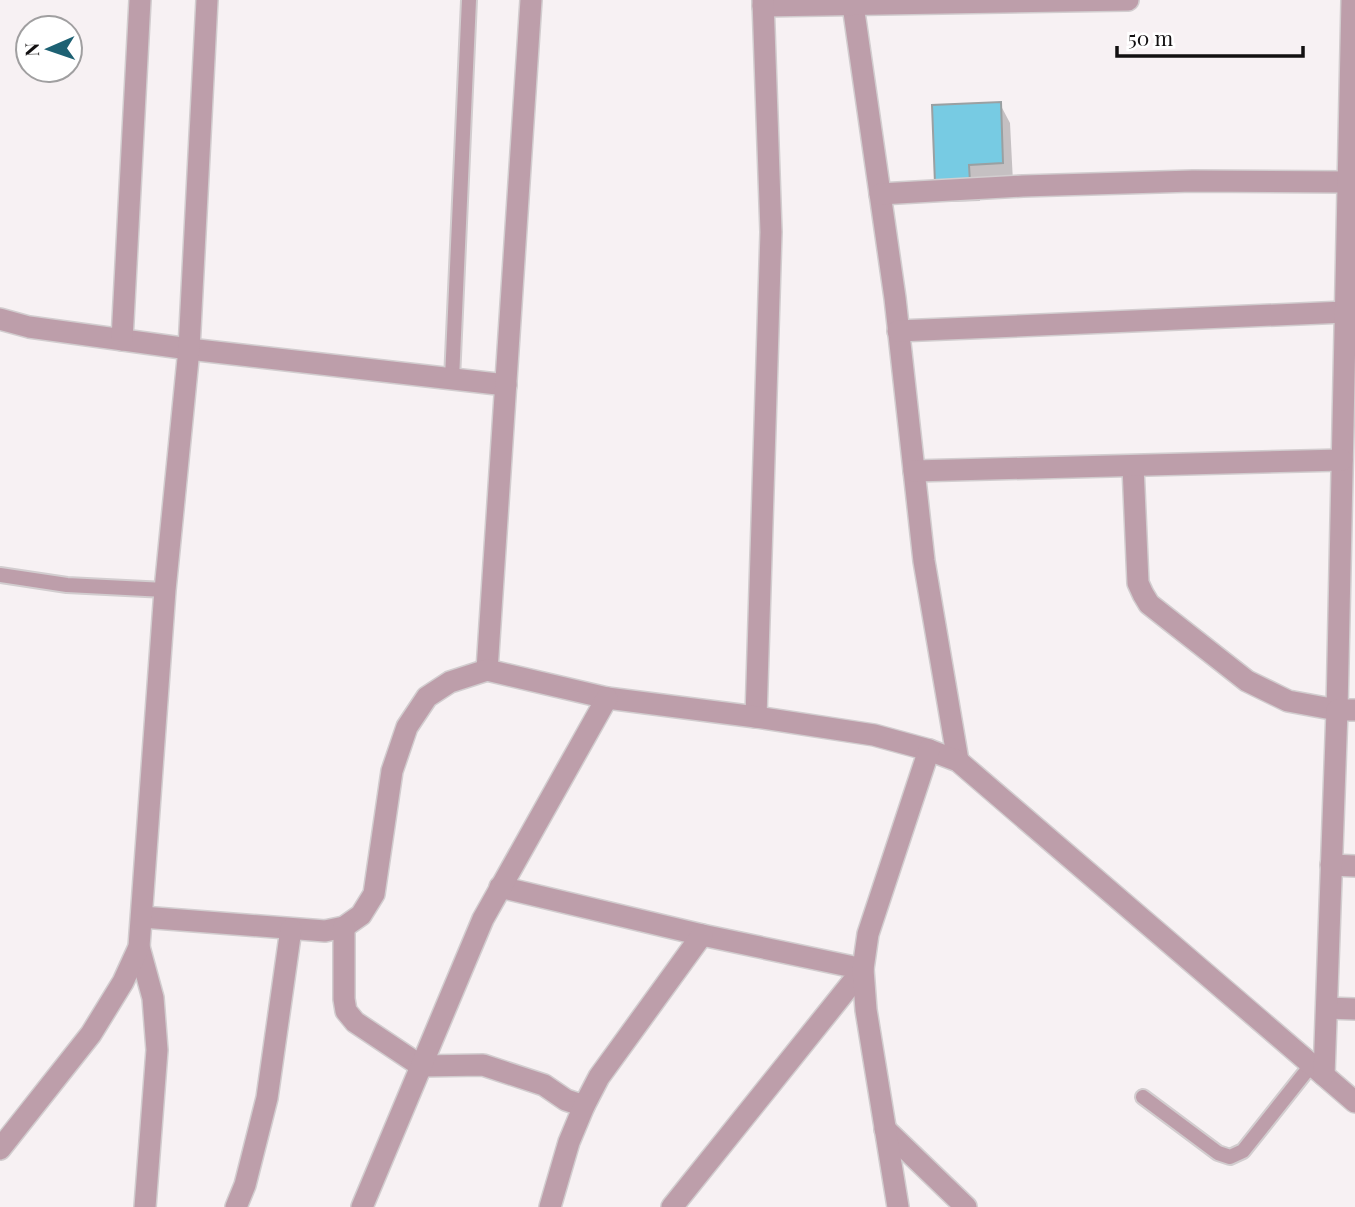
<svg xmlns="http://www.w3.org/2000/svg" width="1355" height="1207" viewBox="0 0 1355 1207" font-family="'Playfair Display',serif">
  <rect width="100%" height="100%" fill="#f7f1f3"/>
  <polygon fill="#0003" points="1000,104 1010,123 1013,182 979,183 980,201 948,202 937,183"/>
  <polygon fill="#77cbe3" stroke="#9aa0a2" stroke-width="2" points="1001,102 1003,163 969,165 970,182 935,184 932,105"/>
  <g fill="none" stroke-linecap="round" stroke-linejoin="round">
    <g stroke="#d2cdcf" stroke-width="18">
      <g id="service">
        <polyline points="452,379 469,0"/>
        <polyline points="0,575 67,585 165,590"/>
        <polyline points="1143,1097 1218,1153 1230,1157 1243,1151 1312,1064"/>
      </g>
    </g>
    <g stroke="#d2cdcf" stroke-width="24">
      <g id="minor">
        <polyline points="853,5 895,298 924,561 958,761"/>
        <polyline points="763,6 1128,0"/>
        <polyline points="880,194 1023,186 1193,181 1348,182"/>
        <polyline points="0,319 29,327 189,349 506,385"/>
        <polyline points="898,331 1345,312"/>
        <polyline points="122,340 140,0"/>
        <polyline points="1133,466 1138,583 1143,594 1149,604 1247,681 1288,701 1337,710 1352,0"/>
        <polyline points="914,471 1342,460"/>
        <polyline points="487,670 531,0"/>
        <polyline points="756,717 771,232 763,0"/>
        <polyline points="1331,865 1355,866"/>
        <polyline points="500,887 702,935 863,969 672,1207"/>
        <polyline points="142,917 325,931 344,927 361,915 374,894 392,771 407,727 427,697 450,682 487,670 607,698 756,717 874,735 929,750 958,761 1355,1102"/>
        <polyline points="344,927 344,999 346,1011 355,1022 421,1066 483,1065 544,1085 566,1100 584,1106"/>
        <polyline points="139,947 153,998 157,1050 145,1207"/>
        <polyline points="1327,1008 1355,1009"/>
        <polyline points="1324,1075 1337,710 1355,710"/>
        <polyline points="885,1129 966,1207"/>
        <polyline points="0,1149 91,1034 123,982 139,947 165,590 189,349 207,0"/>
        <polyline points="236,1207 245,1185 267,1098 291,929"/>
        <polyline points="362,1207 483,919 607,698"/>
        <polyline points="550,1207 569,1142 584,1106 599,1077 702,935"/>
        <polyline points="898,1207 866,1010 863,969 868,934 929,750"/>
      </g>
    </g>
    <use href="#service" stroke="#bd9eaa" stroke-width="14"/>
    <use href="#minor" stroke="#bd9eaa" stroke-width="21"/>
  </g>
  <g transform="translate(49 49) rotate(268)"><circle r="33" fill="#ffffff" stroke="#a09fa0" stroke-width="2"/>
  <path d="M0-5L12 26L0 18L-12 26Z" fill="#1d6173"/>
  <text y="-10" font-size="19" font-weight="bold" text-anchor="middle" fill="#121011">N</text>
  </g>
  <path d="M1117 46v10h186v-10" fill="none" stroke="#121011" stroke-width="3.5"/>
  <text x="1128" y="46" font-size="21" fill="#121011" stroke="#ffffff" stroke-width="5" paint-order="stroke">50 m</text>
</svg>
